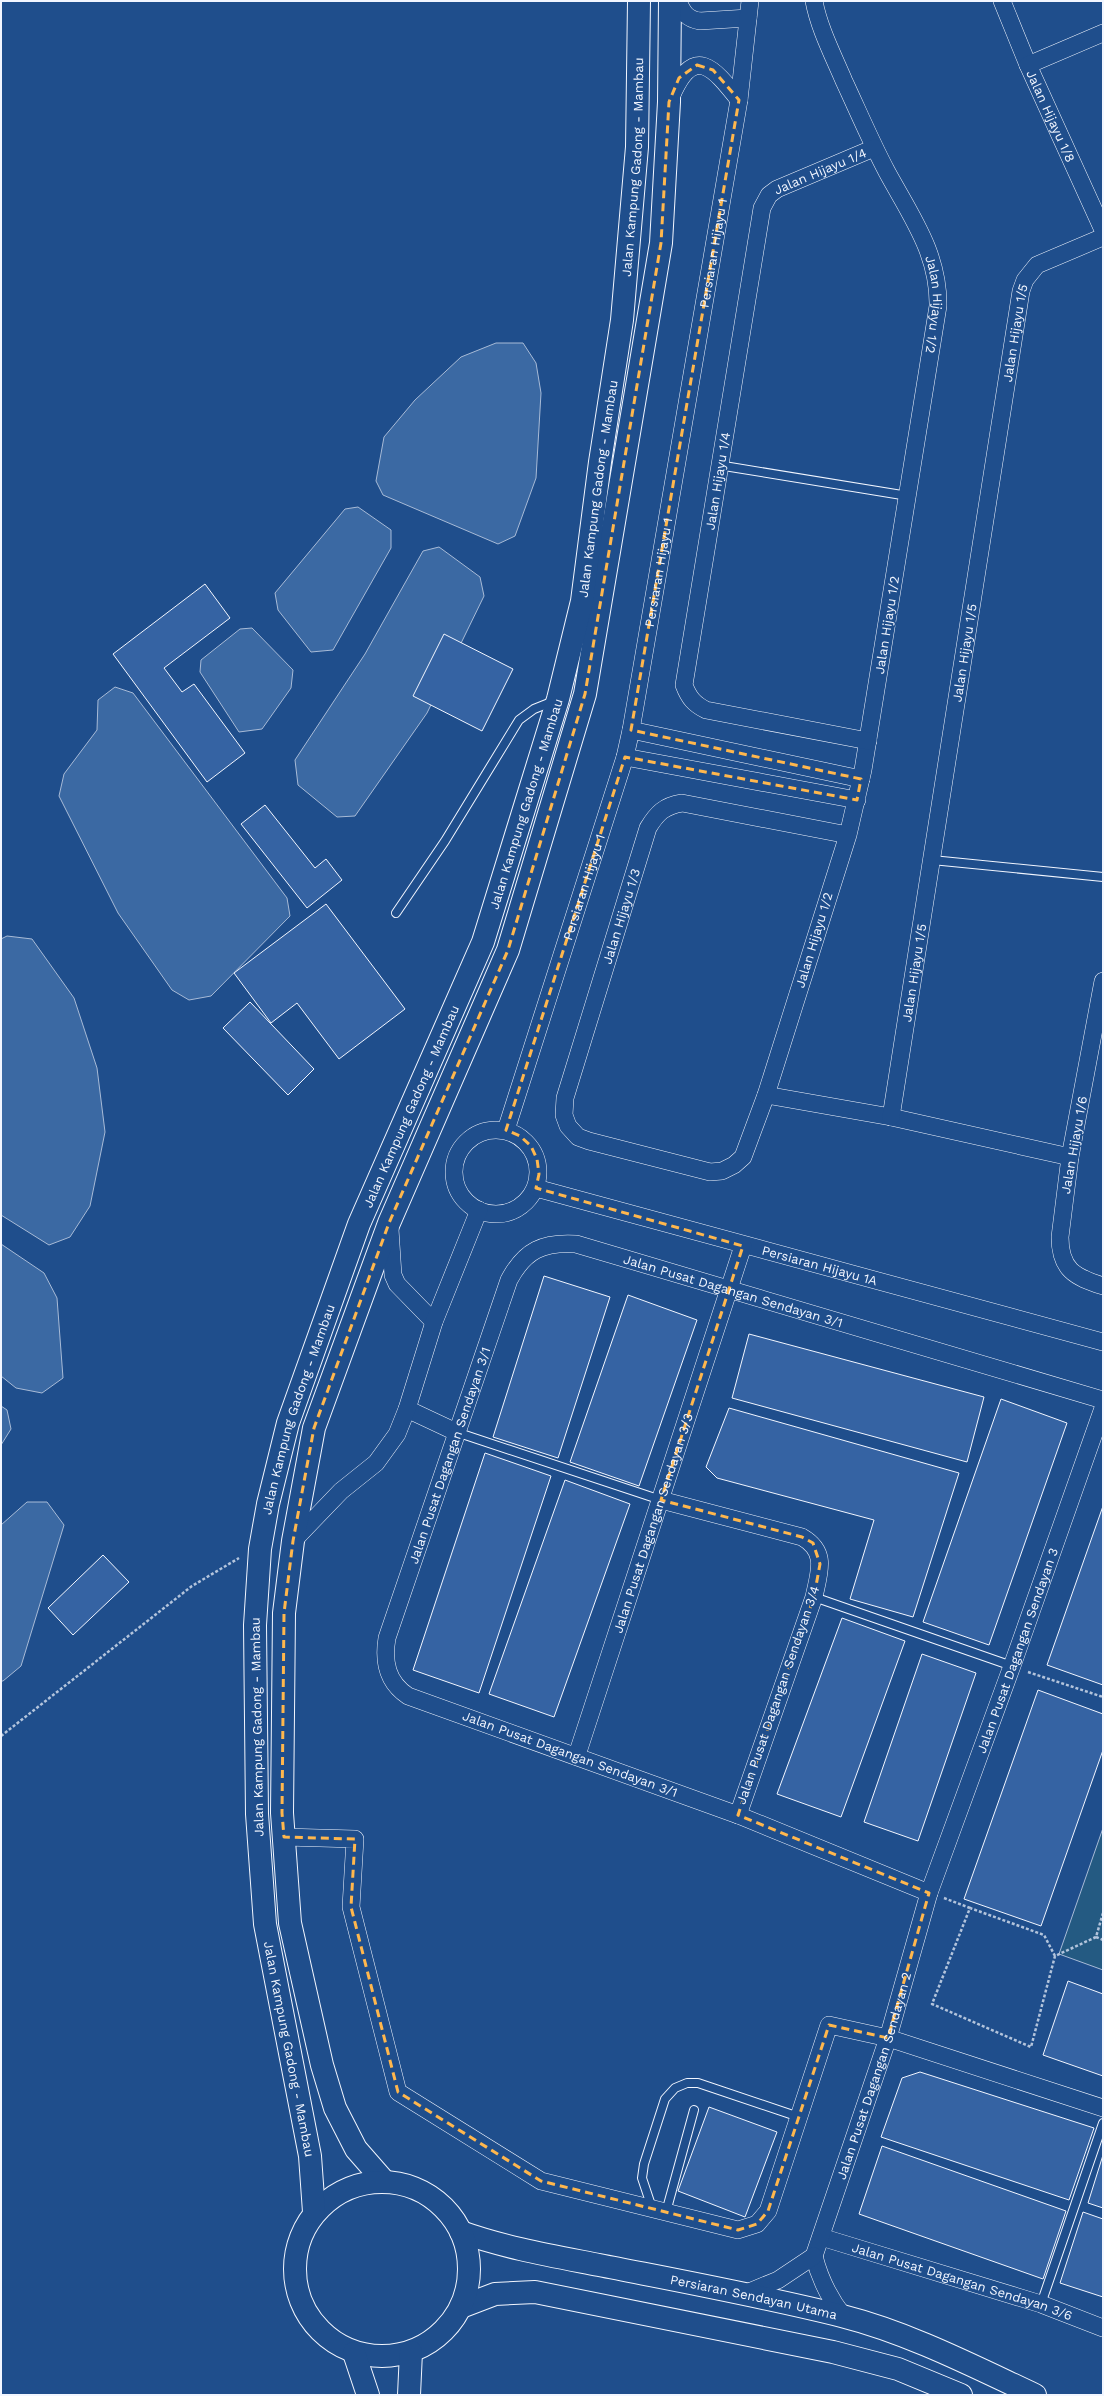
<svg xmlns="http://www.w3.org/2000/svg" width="1104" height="2396" viewBox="0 0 1104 2396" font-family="'Work Sans',sans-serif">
  <rect width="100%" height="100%" fill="#1f4e8c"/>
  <polygon fill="#245a82" stroke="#a8bbd7" points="1103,1828 1103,1970 1059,1954"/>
  <g fill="#3b69a3" stroke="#a8bbd7">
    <polygon points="496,343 523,343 536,363 541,393 536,478 515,536 498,544 383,495 376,481 384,437 415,400 461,357"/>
    <polygon points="358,507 391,530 391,548 333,650 311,652 278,610 275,593 345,509"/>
    <polygon points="439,547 480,577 484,596 427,713 355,816 337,817 298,785 295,760 365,654 423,551"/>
    <polygon points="252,628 293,670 291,688 262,729 239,732 200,672 201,660 240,629"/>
    <polygon points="115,687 133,693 287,898 290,916 211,996 189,1000 172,990 118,913 59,796 64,774 97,730 98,700"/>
    <polygon points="7,936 32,939 74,998 97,1068 105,1132 90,1206 70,1237 49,1245 1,1215 1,939"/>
    <polygon points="1,1244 44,1273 57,1298 63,1378 42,1393 16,1388 1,1376"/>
    <polygon points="1,1406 7,1410 11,1429 1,1445"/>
    <polygon points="27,1502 47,1502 64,1525 21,1666 3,1681 1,1681 1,1525"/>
  </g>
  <g fill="#3563a3" stroke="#f2f6ff">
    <polygon points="205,584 230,618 164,668 182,692 194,684 245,753 207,782 113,654"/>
    <polygon points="444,634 513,669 482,731 413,696"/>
    <polygon points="265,805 315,868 326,859 342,880 307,908 241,824"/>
    <polygon points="326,904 405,1009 339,1059 297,1003 271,1023 234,973"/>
    <polygon points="250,1002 314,1069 288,1095 223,1028"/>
    <polygon points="544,1276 610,1297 558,1458 493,1437"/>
    <polygon points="628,1295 697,1320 639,1486 570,1462"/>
    <polygon points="749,1334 984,1397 967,1462 732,1398"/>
    <polygon points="1001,1399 1067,1423 989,1645 923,1622"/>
    <polygon points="729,1408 959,1473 913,1617 850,1599 874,1520 717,1478 706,1467"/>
    <polygon points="485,1453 551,1476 479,1693 413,1670"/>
    <polygon points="565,1480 630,1504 554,1717 489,1694"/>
    <polygon points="1103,1506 1103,1685 1047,1665"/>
    <polygon points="103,1555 129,1582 73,1635 48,1608"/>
    <polygon points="842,1618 905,1641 841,1817 777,1794"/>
    <polygon points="922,1654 976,1673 918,1841 864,1822"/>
    <polygon points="1038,1690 1103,1714 1103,1750 1041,1926 964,1899"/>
    <polygon points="1068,1981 1103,1994 1103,2076 1043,2055"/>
    <polygon points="920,2072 1094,2128 1069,2200 881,2137 902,2078"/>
    <polygon points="709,2107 777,2132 745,2217 678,2191"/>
    <polygon points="882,2146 1066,2211 1043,2279 859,2214"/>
    <polygon points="1103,2155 1103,2208 1088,2203"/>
    <polygon points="1083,2212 1103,2219 1103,2297 1060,2283"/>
  </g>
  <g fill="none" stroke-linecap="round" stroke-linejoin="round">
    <g stroke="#f2f6ff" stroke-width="10">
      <g id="lane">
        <polyline points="718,465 908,496"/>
        <polyline points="932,860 1103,877"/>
        <polyline points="396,913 445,841 519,720 534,709 554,701"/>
        <polyline points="456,1432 661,1500"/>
        <polyline points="814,1597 1012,1666"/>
        <polyline points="652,2208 642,2178 644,2164 665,2099 675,2088 687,2083 698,2083 799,2117"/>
        <polyline points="666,2212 694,2110"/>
        <polyline points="1041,2304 1103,2123"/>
      </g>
    </g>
    <g stroke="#f2f6ff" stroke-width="18">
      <g id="street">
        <path d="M678,1C683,13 687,19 700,21L748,18"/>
        <path id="s1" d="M814,1C819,28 833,55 844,81C858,111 871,142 887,172C911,216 939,254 938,306L863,770L848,835L766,1095L743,1157L734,1165L722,1171L710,1172L589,1141L578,1137L568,1126L564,1115L565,1098L648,828C657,813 664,806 682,803L848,835"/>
        <path id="s2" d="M1002,1L1028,65L1103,230"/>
        <polyline points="1028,65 1103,33"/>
        <path d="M671,97C694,44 713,67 739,100"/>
        <polyline points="631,730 861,779"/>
        <path id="s3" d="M868,741L706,710C694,704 689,698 684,685L762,208L769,195L777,189L874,148"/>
        <polyline points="625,757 857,800"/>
        <path d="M1103,981L1070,1157L1060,1237C1060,1270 1075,1277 1103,1286"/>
        <polyline points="766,1095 891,1117 1070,1157"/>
        <path id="s4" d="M891,1117L1021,291L1025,280L1037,265L1103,237"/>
        <circle cx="496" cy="1172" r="42"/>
        <path id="s5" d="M506,1130L625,757L631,730L739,100L750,1"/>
        <path id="s6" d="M536,1188L1103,1342"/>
        <polyline points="390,1229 393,1275 397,1284 434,1322"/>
        <polyline points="407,1409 456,1432"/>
        <path d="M661,1500L802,1537C828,1552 819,1572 814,1597L738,1815"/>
        <polyline points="293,1541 341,1491 376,1463 397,1434 407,1409 434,1322 479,1210"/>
        <path id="s7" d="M577,1755L743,1246"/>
        <polyline points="284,1837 355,1839 351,1907 398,2092 541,2181 738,2230 757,2224 768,2211 829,2025 888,2038 1103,2108"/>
        <path id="s8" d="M929,1893L738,1815L408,1696C387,1682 383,1662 387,1638L509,1280C525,1250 543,1242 576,1244L1103,1400"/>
        <path id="s9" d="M821,2237L1041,2304L1103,2328"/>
        <path id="s10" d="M814,2256L888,2038L929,1893L1012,1666L1103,1408"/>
        <path d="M814,2256C820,2280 829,2298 844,2317"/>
        <polyline points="744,2294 778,2280 814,2256"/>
      </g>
    </g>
    <g stroke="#f2f6ff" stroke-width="24">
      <g id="secondary">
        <path id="s11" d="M461,2232C506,2248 553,2256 599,2265C680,2281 762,2296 842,2316C909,2333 973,2366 1035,2395"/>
        <polyline points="461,2307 495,2294 535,2292 833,2352 898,2369 961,2395"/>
      </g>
    </g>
    <g stroke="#f2f6ff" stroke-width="24">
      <g id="primary">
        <polyline points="384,2181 356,2149 335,2108 322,2065 290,1923 282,1813 284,1613 293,1541 314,1428 389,1223 508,950 585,694 661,243 669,102 670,1"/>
        <circle cx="382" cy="2269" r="87"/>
        <path id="s12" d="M314,2212L310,2156L265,1924L257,1814L255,1625L260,1549L268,1504L288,1423L359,1224L483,942L558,699L582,601L600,462L622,320L637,147L639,1"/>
        <polyline points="354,2353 368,2395"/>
        <polyline points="409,2395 411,2352"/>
      </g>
    </g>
    <g stroke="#b3c4dc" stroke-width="2.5" stroke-dasharray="3 2" stroke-linecap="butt">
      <polyline points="1028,1672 1103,1697"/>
      <polyline points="1,1736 192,1586 239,1558"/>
      <polyline points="944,1898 970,1908"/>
      <polyline points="1103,1913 1096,1937 1103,1940"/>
      <polyline points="1055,1956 1044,1935 970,1908 932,2004 1031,2047 1055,1956 1096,1937"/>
    </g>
    <use href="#lane" stroke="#1f4e8c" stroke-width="8"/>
    <use href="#street" stroke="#1f4e8c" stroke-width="17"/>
    <use href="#secondary" stroke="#1f4e8c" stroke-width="22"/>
    <use href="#primary" stroke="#1f4e8c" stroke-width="22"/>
  </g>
  <path fill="none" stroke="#ffb74d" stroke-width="3" stroke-dasharray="8 5" stroke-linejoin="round" d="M697,65L713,70L739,100L631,730L861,779L857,800L625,757L506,1130L520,1136L531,1146L537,1159L539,1174L536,1188L743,1246L661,1500L802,1537L813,1543L820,1564L814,1597L738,1815L929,1893L888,2038L829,2025L768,2211L757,2224L738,2230L541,2181L398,2092L351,1907L355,1839L284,1837L282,1813L284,1613L293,1541L314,1428L389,1223L508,950L585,694L661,243L669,102L679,78Z"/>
  <g text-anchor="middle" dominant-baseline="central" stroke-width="3" stroke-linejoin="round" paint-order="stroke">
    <g font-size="13" fill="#f2f6ff" stroke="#1f4e8c">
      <text stroke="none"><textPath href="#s2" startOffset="125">Jalan Hijayu 1/8</textPath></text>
      <text stroke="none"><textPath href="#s12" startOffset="2109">Jalan Kampung Gadong - Mambau</textPath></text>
      <text stroke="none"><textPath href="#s3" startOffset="754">Jalan Hijayu 1/4</textPath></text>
      <text stroke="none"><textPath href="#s5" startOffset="903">Persiaran Hijayu 1</textPath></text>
      <text stroke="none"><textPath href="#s1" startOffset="330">Jalan Hijayu 1/2</textPath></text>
      <text stroke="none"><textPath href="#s4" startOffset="794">Jalan Hijayu 1/5</textPath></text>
      <text stroke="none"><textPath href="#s3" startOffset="406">Jalan Hijayu 1/4</textPath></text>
      <text stroke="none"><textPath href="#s12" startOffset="1785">Jalan Kampung Gadong - Mambau</textPath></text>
      <text stroke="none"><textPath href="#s5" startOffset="579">Persiaran Hijayu 1</textPath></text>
      <text transform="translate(887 625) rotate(-81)">Jalan Hijayu 1/2</text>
      <text stroke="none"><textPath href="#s4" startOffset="470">Jalan Hijayu 1/5</textPath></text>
      <text stroke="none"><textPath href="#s12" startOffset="1461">Jalan Kampung Gadong - Mambau</textPath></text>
      <text stroke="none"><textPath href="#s5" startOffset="255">Persiaran Hijayu 1</textPath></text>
      <text stroke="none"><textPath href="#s1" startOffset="1615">Jalan Hijayu 1/3</textPath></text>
      <text transform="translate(814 940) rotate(-73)">Jalan Hijayu 1/2</text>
      <text stroke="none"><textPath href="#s4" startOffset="146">Jalan Hijayu 1/5</textPath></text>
      <text stroke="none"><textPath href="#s12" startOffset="1137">Jalan Kampung Gadong - Mambau</textPath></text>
      <text transform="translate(1074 1145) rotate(-80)">Jalan Hijayu 1/6</text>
      <text stroke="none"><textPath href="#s6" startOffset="294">Persiaran Hijayu 1A</textPath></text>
      <text stroke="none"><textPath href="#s8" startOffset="1247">Jalan Pusat Dagangan Sendayan 3/1</textPath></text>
      <text stroke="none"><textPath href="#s12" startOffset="813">Jalan Kampung Gadong - Mambau</textPath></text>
      <text stroke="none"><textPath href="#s8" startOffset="816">Jalan Pusat Dagangan Sendayan 3/1</textPath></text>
      <text stroke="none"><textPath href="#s7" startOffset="244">Jalan Pusat Dagangan Sendayan 3/3</textPath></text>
      <text stroke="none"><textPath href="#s10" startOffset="639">Jalan Pusat Dagangan Sendayan 3</textPath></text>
      <text transform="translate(778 1695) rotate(-71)">Jalan Pusat Dagangan Sendayan 3/4</text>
      <text transform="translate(257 1727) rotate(-91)">Jalan Kampung Gadong - Mambau</text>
      <text transform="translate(570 1754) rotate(20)">Jalan Pusat Dagangan Sendayan 3/1</text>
      <text transform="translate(289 2049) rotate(79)">Jalan Kampung Gadong - Mambau</text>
      <text stroke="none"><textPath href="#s10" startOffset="190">Jalan Pusat Dagangan Sendayan 2</textPath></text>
      <text stroke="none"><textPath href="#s9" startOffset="148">Jalan Pusat Dagangan Sendayan 3/6</textPath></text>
      <text stroke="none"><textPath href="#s11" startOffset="300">Persiaran Sendayan Utama</textPath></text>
    </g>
  </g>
  <rect width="1104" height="2396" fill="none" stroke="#f2f6ff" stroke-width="4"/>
</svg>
